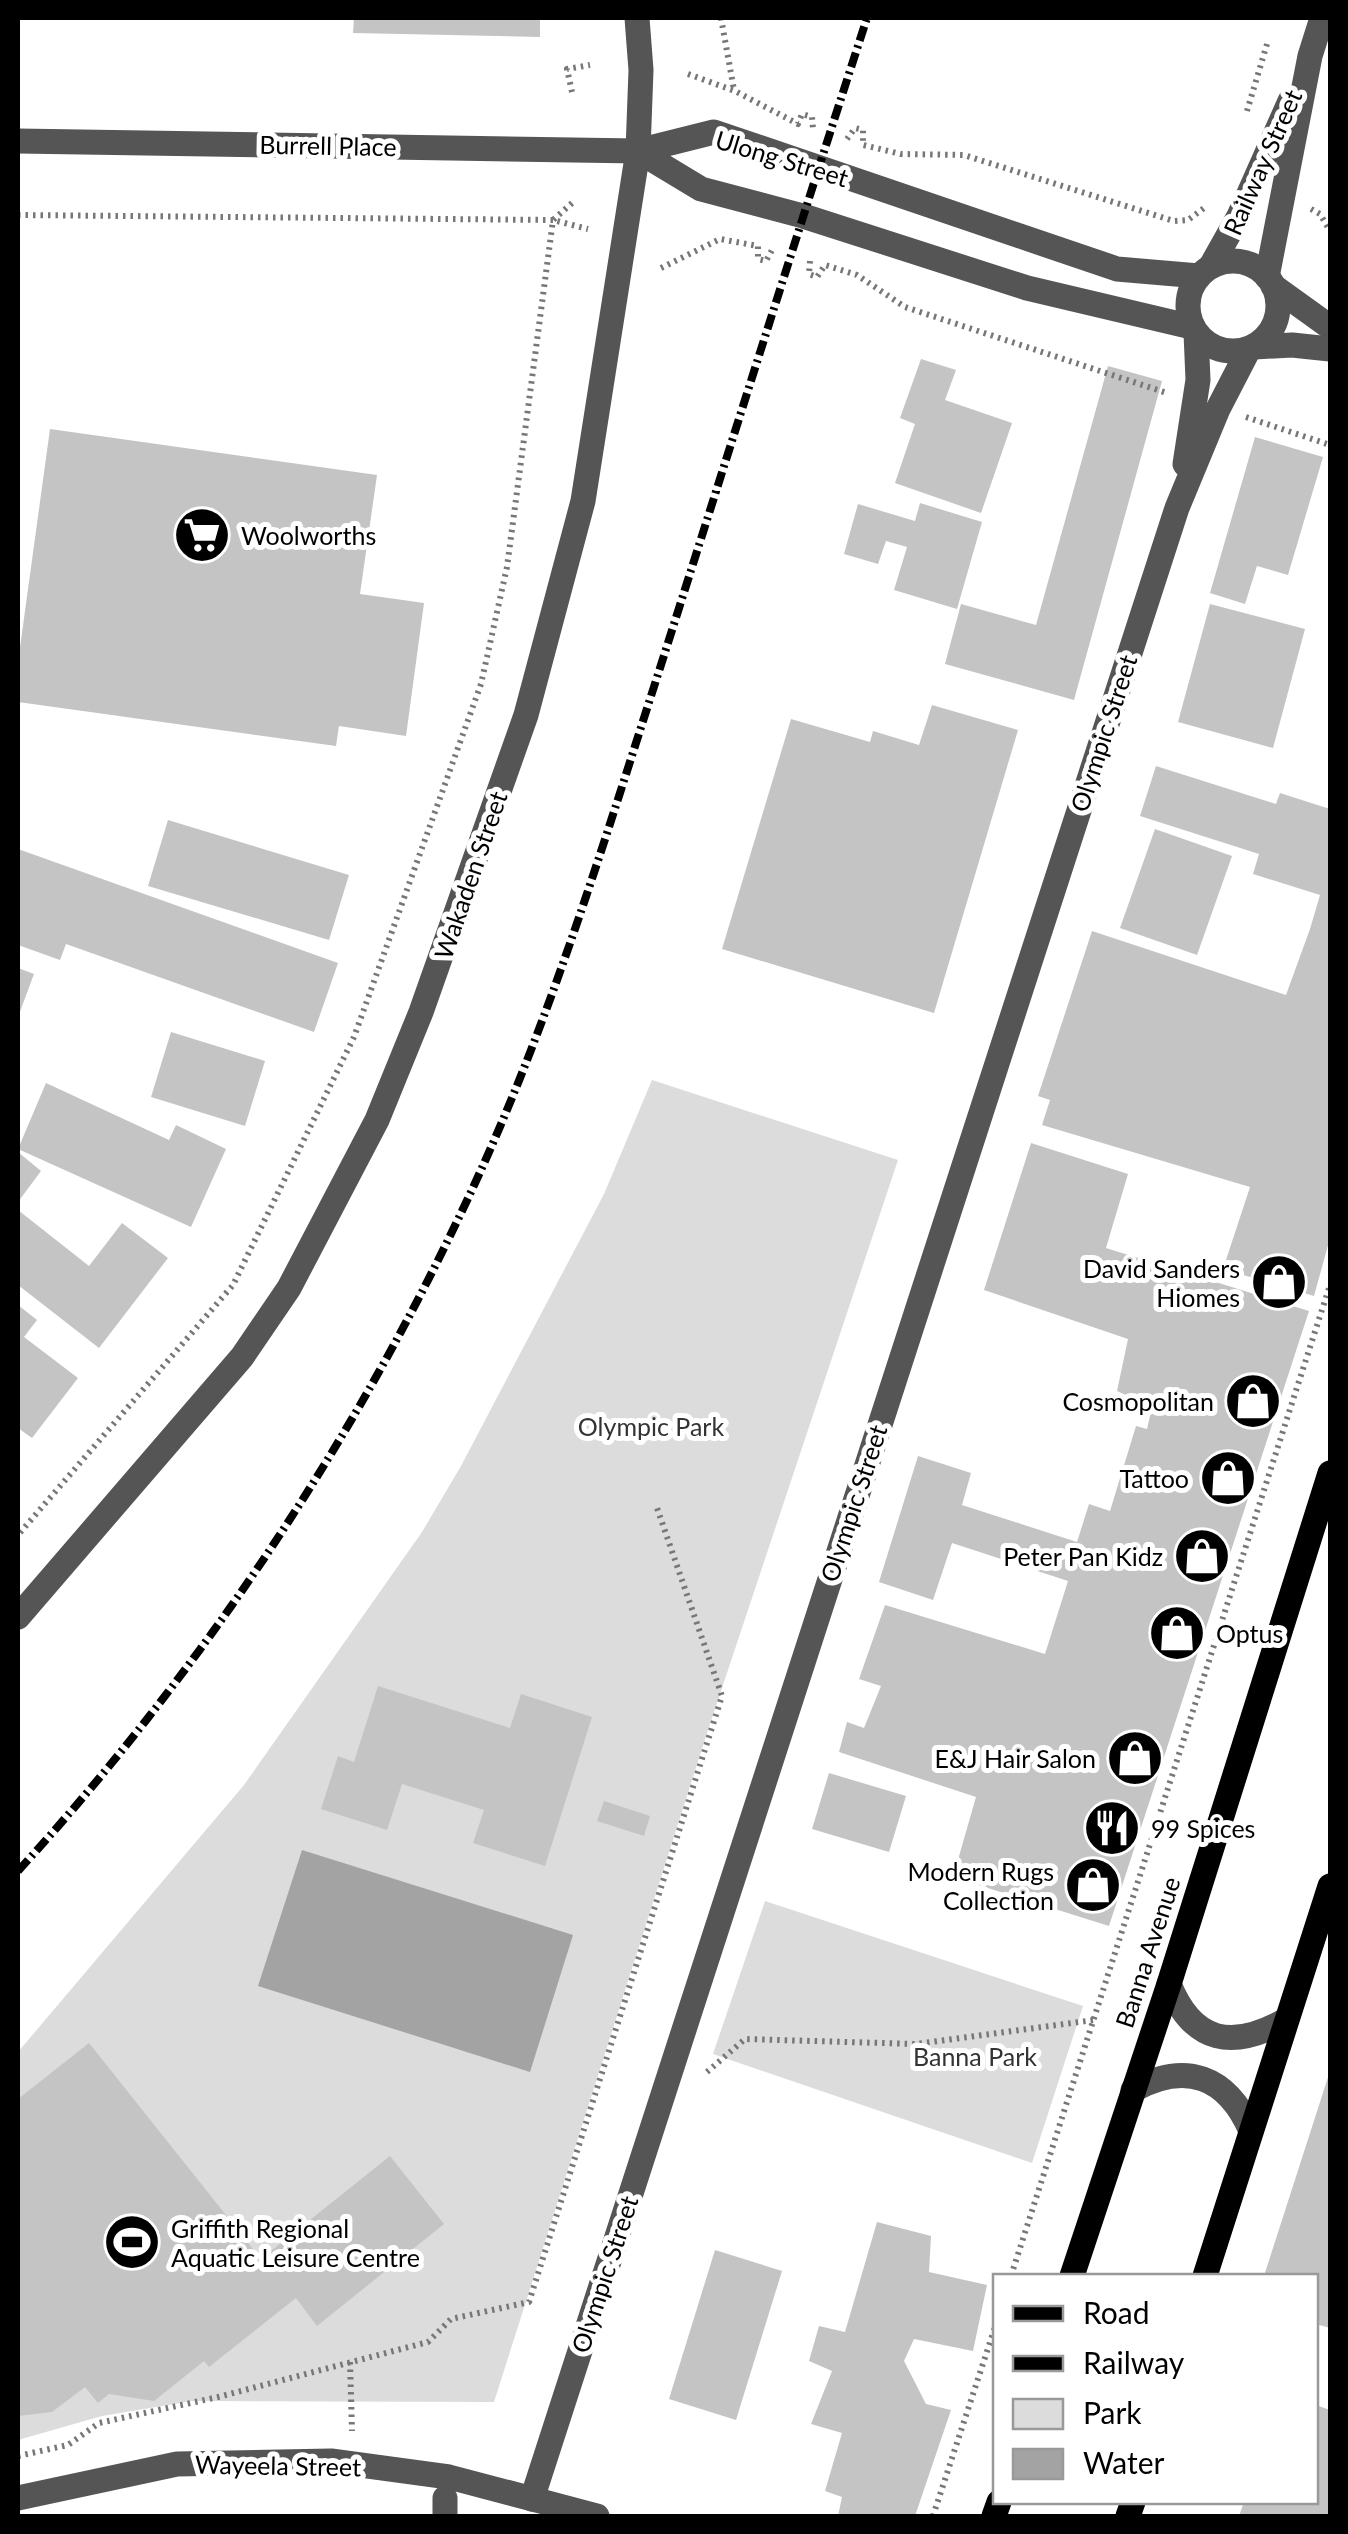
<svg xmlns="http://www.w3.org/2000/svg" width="1348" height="2534" viewBox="0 0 1348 2534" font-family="Lato,sans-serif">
  <rect width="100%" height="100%" fill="#fff"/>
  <g fill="#dcdcdc">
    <polygon points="652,1080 898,1160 707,1733 494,2402 192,2401 102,2416 18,2440 18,2052 244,1785 422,1532 461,1466 604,1194"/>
    <polygon points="765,1901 1083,2006 1032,2163 713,2054"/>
  </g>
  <polygon fill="#a3a3a3" points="302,1850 573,1935 530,2072 258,1986"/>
  <g fill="#c4c4c4">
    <polygon points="354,18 540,18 540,37 353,33"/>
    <polygon points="921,359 956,370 945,400 1012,423 981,513 895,483 915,424 900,418"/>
    <polygon points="1108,366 1162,381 1074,700 945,664 961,604 1036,625"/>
    <polygon points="50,429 377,475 360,594 424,603 406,736 339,726 336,746 18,702 18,662"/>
    <polygon points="1255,437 1323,457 1288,575 1257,566 1245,604 1210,593"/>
    <polygon points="920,503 982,522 957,609 894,590 907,547 886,541 878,564 844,554 858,504 915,521"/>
    <polygon points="1210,604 1305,629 1273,748 1178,722"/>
    <polygon points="932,705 1018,730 934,1013 722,949 791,719 870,742 873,731 919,745"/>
    <polygon points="1156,766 1276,804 1280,793 1330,809 1330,1238 1314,1296 1223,1269 1250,1187 1042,1125 1050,1100 1038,1096 1092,931 1286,995 1310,929 1320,895 1253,874 1259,854 1140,816"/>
    <polygon points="168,820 349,875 329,940 148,886"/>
    <polygon points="1155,829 1232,856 1197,955 1120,928"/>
    <polygon points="18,849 338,963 314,1032 66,944 60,960 18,945"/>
    <polygon points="18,968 34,974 18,1017"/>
    <polygon points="171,1032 265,1061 245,1126 151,1097"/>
    <polygon points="46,1083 169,1140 176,1125 226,1149 191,1227 18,1149"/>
    <polygon points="1031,1143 1128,1174 1106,1248 1309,1311 1109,1926 953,1877 976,1797 839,1752 847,1722 864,1728 881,1686 859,1679 885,1605 1045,1654 1068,1581 952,1543 933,1600 879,1582 918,1456 971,1473 962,1505 1077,1542 1089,1504 1110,1511 1136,1426 1147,1429 1152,1407 1117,1391 1128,1339 984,1290"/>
    <polygon points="18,1152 41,1171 18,1202"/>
    <polygon points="18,1210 89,1266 122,1223 168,1258 99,1348 18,1285"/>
    <polygon points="18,1305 37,1320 24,1337 78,1378 32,1438 18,1428"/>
    <polygon points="378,1686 510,1728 521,1694 592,1717 545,1866 473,1843 484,1810 402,1784 387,1830 321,1809 338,1756 354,1762"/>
    <polygon points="829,1773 906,1796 889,1852 812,1829"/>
    <polygon points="604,1801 650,1816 644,1836 597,1821"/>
    <polygon points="89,2043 261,2259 390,2156 444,2224 317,2326 296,2298 209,2367 204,2361 154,2401 109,2394 98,2403 85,2387 52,2412 18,2416 18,2099"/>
    <polygon points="1330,2071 1330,2328 1316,2324 1316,2276 1264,2276"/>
    <polygon points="877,2222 931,2236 929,2272 987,2285 973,2351 914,2339 904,2361 926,2404 951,2410 915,2516 838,2516 842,2497 825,2491 842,2433 811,2424 832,2371 809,2361 819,2326 845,2332"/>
    <polygon points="715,2250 782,2271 736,2420 669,2399"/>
    <polygon points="1316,2405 1330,2410 1330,2516 1239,2516 1244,2502 1316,2502"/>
  </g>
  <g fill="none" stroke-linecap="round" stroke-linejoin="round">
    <g stroke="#777" stroke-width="6" stroke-dasharray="2.5 5" stroke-linecap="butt">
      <polyline points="721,18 734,90"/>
      <polyline points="688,74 735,91 798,124 802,114 812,117 813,129"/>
      <polyline points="572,92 567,69 590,65"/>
      <polyline points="1247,111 1267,44"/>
      <polyline points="847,139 855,128 863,130 863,145 901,154 964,155 1174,221 1188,220 1204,208"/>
      <polyline points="572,203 553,220 588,229"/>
      <polyline points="1311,209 1320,214 1330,231"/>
      <polyline points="18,215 553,220 507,567 481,684 354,1037 233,1285 18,1535"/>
      <polyline points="810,261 809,274 817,277 825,265 857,275 905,307 1167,393"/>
      <polyline points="661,268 720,239 758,246 758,259 766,261 772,250"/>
      <polyline points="1246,417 1330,445"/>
      <polyline points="707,2072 745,2039 916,2044 1094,2020"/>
      <polyline points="1011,2276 1330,1285"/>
      <polyline points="350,2362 352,2431"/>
      <polyline points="18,2456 68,2445 99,2423 218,2397 428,2342 451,2319 529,2302 722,1696 656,1505"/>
      <polyline points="933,2516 996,2324"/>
    </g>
    <g stroke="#555" stroke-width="25">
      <polyline points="18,141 638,151 714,132 1117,269 1199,276"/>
      <polyline points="638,151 701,189 803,216 1027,288 1192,327"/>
      <circle cx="1233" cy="306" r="45"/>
      <polyline points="1211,266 1239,216 1290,101"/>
      <polyline points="1267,277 1310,56 1322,18"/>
      <polyline points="1273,286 1330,327"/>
      <polyline points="1254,347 1292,345 1330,349"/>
      <polyline points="1185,464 1198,380 1196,333"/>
      <polyline points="18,1617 242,1357 289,1288 377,1120 421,1012 526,715 583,501 638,151 641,70 637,18"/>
      <path d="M1169,1984C1193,2044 1233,2050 1286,2020"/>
      <path d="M1133,2090C1186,2061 1227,2076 1251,2131"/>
      <polyline points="18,2498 177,2464 331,2461 449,2477 597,2516"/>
      <polyline points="532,2499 1177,508 1218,409 1249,349"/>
      <polyline points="445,2516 445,2498"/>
    </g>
    <g stroke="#000" stroke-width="25">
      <polyline points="1072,2276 1169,1984 1330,1473"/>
      <polyline points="1205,2276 1330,1886"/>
      <polyline points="994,2516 999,2502"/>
      <polyline points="1128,2516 1133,2502"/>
    </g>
    <path stroke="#000" stroke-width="8" stroke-dasharray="15 5 2.5 5" stroke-linecap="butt" d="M18,1871C202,1670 355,1441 470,1194C549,1025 603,845 660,668C729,451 797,234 867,18"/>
  </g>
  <defs>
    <g id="supermarket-disc" transform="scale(2.875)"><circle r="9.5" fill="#000" stroke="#fff"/><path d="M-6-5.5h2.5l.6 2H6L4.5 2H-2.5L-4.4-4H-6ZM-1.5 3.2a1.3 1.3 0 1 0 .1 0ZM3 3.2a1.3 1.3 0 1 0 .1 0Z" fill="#fff"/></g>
    <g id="shop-disc" transform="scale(2.875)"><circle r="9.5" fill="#000" stroke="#fff"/><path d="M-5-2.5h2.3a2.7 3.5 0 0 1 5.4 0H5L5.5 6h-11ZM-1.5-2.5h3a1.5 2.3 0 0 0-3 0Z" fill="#fff"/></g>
    <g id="restaurant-disc" transform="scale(2.875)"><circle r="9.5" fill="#000" stroke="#fff"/><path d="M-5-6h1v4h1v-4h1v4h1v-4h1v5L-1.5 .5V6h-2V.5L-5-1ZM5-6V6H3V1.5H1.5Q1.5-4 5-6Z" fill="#fff"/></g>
    <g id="stadium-disc" transform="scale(2.875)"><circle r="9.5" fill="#000" stroke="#fff"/><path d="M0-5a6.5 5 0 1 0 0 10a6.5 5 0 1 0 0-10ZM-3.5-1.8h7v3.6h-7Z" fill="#fff"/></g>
  </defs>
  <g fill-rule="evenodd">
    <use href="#supermarket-disc" x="202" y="535"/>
    <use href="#shop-disc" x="1279" y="1282"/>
    <use href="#shop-disc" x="1253" y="1401"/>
    <use href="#shop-disc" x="1228" y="1478"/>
    <use href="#shop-disc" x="1202" y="1556"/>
    <use href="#shop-disc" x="1177" y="1633"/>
    <use href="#shop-disc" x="1135" y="1758"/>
    <use href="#restaurant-disc" x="1112" y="1828"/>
    <use href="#shop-disc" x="1093" y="1885"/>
    <use href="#stadium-disc" x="132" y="2242"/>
  </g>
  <g text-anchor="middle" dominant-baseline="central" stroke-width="10" stroke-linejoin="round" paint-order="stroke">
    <g font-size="25" fill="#000" stroke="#fff">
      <text transform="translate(328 145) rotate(1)">Burrell Place</text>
      <text transform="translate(782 158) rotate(17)">Ulong Street</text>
      <text transform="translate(1262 162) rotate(-66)">Railway Street</text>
      <text transform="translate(1103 733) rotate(-72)">Olympic Street</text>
      <text transform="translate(470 875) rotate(-71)">Wakaden Street</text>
      <text transform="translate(853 1503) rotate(-72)">Olympic Street</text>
      <text transform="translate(1147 1952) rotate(-72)">Banna Avenue</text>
      <text transform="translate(604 2274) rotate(-72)">Olympic Street</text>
      <text transform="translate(278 2465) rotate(1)">Wayeela Street</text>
    </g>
    <g font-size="25" fill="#000" stroke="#fff" text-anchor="end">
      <text x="241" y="535" text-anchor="start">Woolworths</text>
      <text x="1240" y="1268">David Sanders<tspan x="1240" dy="29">Hiomes</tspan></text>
      <text x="1214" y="1401">Cosmopolitan</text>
      <text x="1189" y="1478">Tattoo</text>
      <text x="1163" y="1556">Peter Pan Kidz</text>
      <text x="1216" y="1633" text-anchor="start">Optus</text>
      <text x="1096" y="1758">E&amp;J Hair Salon</text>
      <text x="1151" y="1828" text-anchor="start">99 Spices</text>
      <text x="1054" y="1871">Modern Rugs<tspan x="1054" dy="29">Collection</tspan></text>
      <text x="171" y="2228" text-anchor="start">Griffith Regional<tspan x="171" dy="29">Aquatic Leisure Centre</tspan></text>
    </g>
    <g font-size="25" fill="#333" stroke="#fff">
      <text x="651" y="1426">Olympic Park</text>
      <text x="975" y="2056">Banna Park</text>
    </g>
  </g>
  <rect width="1348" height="2534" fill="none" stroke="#000000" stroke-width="40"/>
  <rect x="993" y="2274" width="325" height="230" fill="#ffffff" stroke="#999999" stroke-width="2.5"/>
  <rect x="1013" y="2306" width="50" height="15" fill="#000000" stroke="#999999" stroke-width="2.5"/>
  <text x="1083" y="2324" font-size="30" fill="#000000">Road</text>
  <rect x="1013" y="2356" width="50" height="15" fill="#000000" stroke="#999999" stroke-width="2.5"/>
  <text x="1083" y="2374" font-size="30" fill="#000000">Railway</text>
  <rect x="1013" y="2399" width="50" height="30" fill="#dcdcdc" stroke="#999999" stroke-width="2.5"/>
  <text x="1083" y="2424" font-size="30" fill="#000000">Park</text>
  <rect x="1013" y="2449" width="50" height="30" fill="#a3a3a3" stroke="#999999" stroke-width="2.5"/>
  <text x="1083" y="2474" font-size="30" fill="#000000">Water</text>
</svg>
